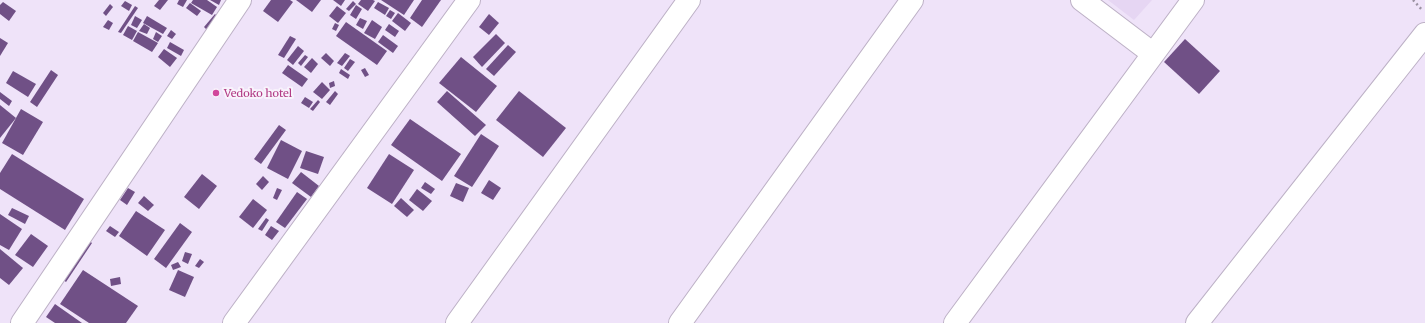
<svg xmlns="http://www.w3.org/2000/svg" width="1425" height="323" viewBox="0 0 1425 323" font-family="Merriweather,serif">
  <rect width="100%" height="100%" fill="#efe3f9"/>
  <polygon fill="#e6d6f3" points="1108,0 1152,0 1134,20"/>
  <g fill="#705086">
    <polygon points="159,0 168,0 160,10 154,6"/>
    <polygon points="179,0 187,0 183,7 177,4"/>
    <polygon points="193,0 207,0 217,7 212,15 191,3"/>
    <polygon points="210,0 221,0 219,5"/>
    <polygon points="271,0 290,0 293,2 278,22 263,11"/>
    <polygon points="296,0 321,0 312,12"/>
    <polygon points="333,0 345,0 341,6"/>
    <polygon points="361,0 373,0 375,1 368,11 358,4"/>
    <polygon points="381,0 414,0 404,15"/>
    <polygon points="422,0 441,0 422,27 410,18"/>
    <polygon points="125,1 132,5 129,11 121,6"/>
    <polygon points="353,1 356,4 349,11 346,9"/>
    <polygon points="3,2 16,11 9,21 0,14 0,5"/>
    <polygon points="378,2 389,8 385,15 374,8"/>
    <polygon points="190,3 201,11 197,16 186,8"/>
    <polygon points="110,4 113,7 106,16 103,13"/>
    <polygon points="356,5 362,9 356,19 350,15"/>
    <polygon points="135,6 138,8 121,33 118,32"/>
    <polygon points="337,6 346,13 338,23 329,16"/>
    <polygon points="390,10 395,13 391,19 386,16"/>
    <polygon points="398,13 411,23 405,31 392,21"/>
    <polygon points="215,14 218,17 207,30 204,27"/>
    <polygon points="489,14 499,23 489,35 479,27"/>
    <polygon points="135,16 142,20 137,28 131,25"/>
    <polygon points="147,16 167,28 163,34 143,23"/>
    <polygon points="360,18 367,21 363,29 356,25"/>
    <polygon points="108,20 113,23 109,30 103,27"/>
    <polygon points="372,20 382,27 375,39 364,33"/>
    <polygon points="346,22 387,51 377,65 336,36"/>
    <polygon points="335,23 339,25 336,31 332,29"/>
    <polygon points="144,24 150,28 147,34 139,31"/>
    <polygon points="389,24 399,31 395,37 385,30"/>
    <polygon points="128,26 137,31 132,40 123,35"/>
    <polygon points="171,30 176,34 172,39 167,36"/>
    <polygon points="138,32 158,43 152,52 133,41"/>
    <polygon points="156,32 162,36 158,42 153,39"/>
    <polygon points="496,34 505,43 482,67 473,57"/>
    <polygon points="383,35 398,46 393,53 378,42"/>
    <polygon points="290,36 296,39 284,58 278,55"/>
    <polygon points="0,38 8,43 0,56"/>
    <polygon points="1185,39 1220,71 1199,94 1164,62"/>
    <polygon points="170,42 184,50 181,56 167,48"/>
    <polygon points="508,45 516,52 494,76 486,69"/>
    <polygon points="298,46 304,51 293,65 287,60"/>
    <polygon points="164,49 177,58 170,67 158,57"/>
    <polygon points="326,53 334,61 330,66 321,58"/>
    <polygon points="345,53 350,56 342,66 337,63"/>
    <polygon points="305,55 308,57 301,66 298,63"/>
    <polygon points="461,57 497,86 476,112 439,83"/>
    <polygon points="312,58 318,64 311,73 304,67"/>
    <polygon points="350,59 355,62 348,71 344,68"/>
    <polygon points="288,65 308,79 302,87 282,73"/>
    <polygon points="365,68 369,75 365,77 361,70"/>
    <polygon points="341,69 350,75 348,79 339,73"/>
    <polygon points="51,70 58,75 37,107 30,102"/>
    <polygon points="13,71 36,84 28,97 6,83"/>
    <polygon points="334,81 335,86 330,88 329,83"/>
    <polygon points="322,82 330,90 322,99 313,92"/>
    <polygon points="335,91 338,94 330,105 326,102"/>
    <polygon points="447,91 486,125 475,136 437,102"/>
    <polygon points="519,91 566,128 543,157 496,120"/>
    <polygon points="0,92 12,101 9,106 0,99"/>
    <polygon points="305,97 313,102 309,108 301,103"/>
    <polygon points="318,100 320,102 313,111 310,109"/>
    <polygon points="0,105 16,118 0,138"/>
    <polygon points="21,109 43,122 23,155 2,143"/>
    <polygon points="410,119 461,154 442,181 391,145"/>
    <polygon points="279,125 286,130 261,164 254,159"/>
    <polygon points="481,134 499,146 472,187 454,176"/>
    <polygon points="281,140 302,151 288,179 267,168"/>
    <polygon points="306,151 324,157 318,174 300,168"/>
    <polygon points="12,154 84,199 65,230 0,189 0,173"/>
    <polygon points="389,154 414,170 392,204 367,188"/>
    <polygon points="301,172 319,186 311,197 292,183"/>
    <polygon points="202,174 217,186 199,209 184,197"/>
    <polygon points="263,176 269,182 262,190 256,184"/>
    <polygon points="489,180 501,188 493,200 481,193"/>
    <polygon points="425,182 435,189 431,194 421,188"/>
    <polygon points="456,183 469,188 463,202 450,196"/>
    <polygon points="128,188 135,192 127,205 120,200"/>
    <polygon points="277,188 282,190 277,200 273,198"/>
    <polygon points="417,189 432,201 423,211 409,200"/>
    <polygon points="297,192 307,199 285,228 276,222"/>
    <polygon points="144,196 154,205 148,211 138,203"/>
    <polygon points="401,198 414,210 407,217 394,206"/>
    <polygon points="253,199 267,210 253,228 239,217"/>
    <polygon points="12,208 29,216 25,224 8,215"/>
    <polygon points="136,211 165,230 147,256 119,236"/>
    <polygon points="0,214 22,229 9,250 0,245"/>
    <polygon points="266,218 269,220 262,231 258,229"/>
    <polygon points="180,223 192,232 166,268 154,259"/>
    <polygon points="110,226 119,232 115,237 106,231"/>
    <polygon points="271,226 279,231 272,240 265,235"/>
    <polygon points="31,234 48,246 33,267 15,255"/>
    <polygon points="88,240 92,243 66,282 62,279"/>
    <polygon points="0,249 23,268 9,285 0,278"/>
    <polygon points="185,252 192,254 188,264 182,261"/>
    <polygon points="200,259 204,262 199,268 195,266"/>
    <polygon points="178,262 181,267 173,270 171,265"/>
    <polygon points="83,270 138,306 126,323 89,323 60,304"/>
    <polygon points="178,270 194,277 185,297 169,290"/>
    <polygon points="120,277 121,284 111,286 110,279"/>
    <polygon points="55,304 82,323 55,323 46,317"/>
  </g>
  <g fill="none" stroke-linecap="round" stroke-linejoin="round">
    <g stroke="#bdb1c6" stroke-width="24">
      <g id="minor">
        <polyline points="1082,0 1152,53"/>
        <polyline points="22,323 240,0"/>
        <polyline points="234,323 469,0"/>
        <polyline points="457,323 689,0"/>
        <polyline points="680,323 912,0"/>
        <polyline points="955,323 1193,0"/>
        <polyline points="1197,323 1425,34"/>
      </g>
    </g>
    <polyline stroke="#9b92a2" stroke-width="2.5" stroke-dasharray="2 3" stroke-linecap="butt" points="1413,0 1423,11"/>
    <use href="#minor" stroke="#fff" stroke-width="22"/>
  </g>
  <circle fill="#d1479c" stroke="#f8f3fc" stroke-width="1.5" cx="216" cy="93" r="4"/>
  <g text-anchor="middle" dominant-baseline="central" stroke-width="4" stroke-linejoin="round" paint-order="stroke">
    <g font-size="11" fill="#b23c85" stroke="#f8f3fc" text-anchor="start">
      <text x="224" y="93">Vedoko hotel</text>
    </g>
  </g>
</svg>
